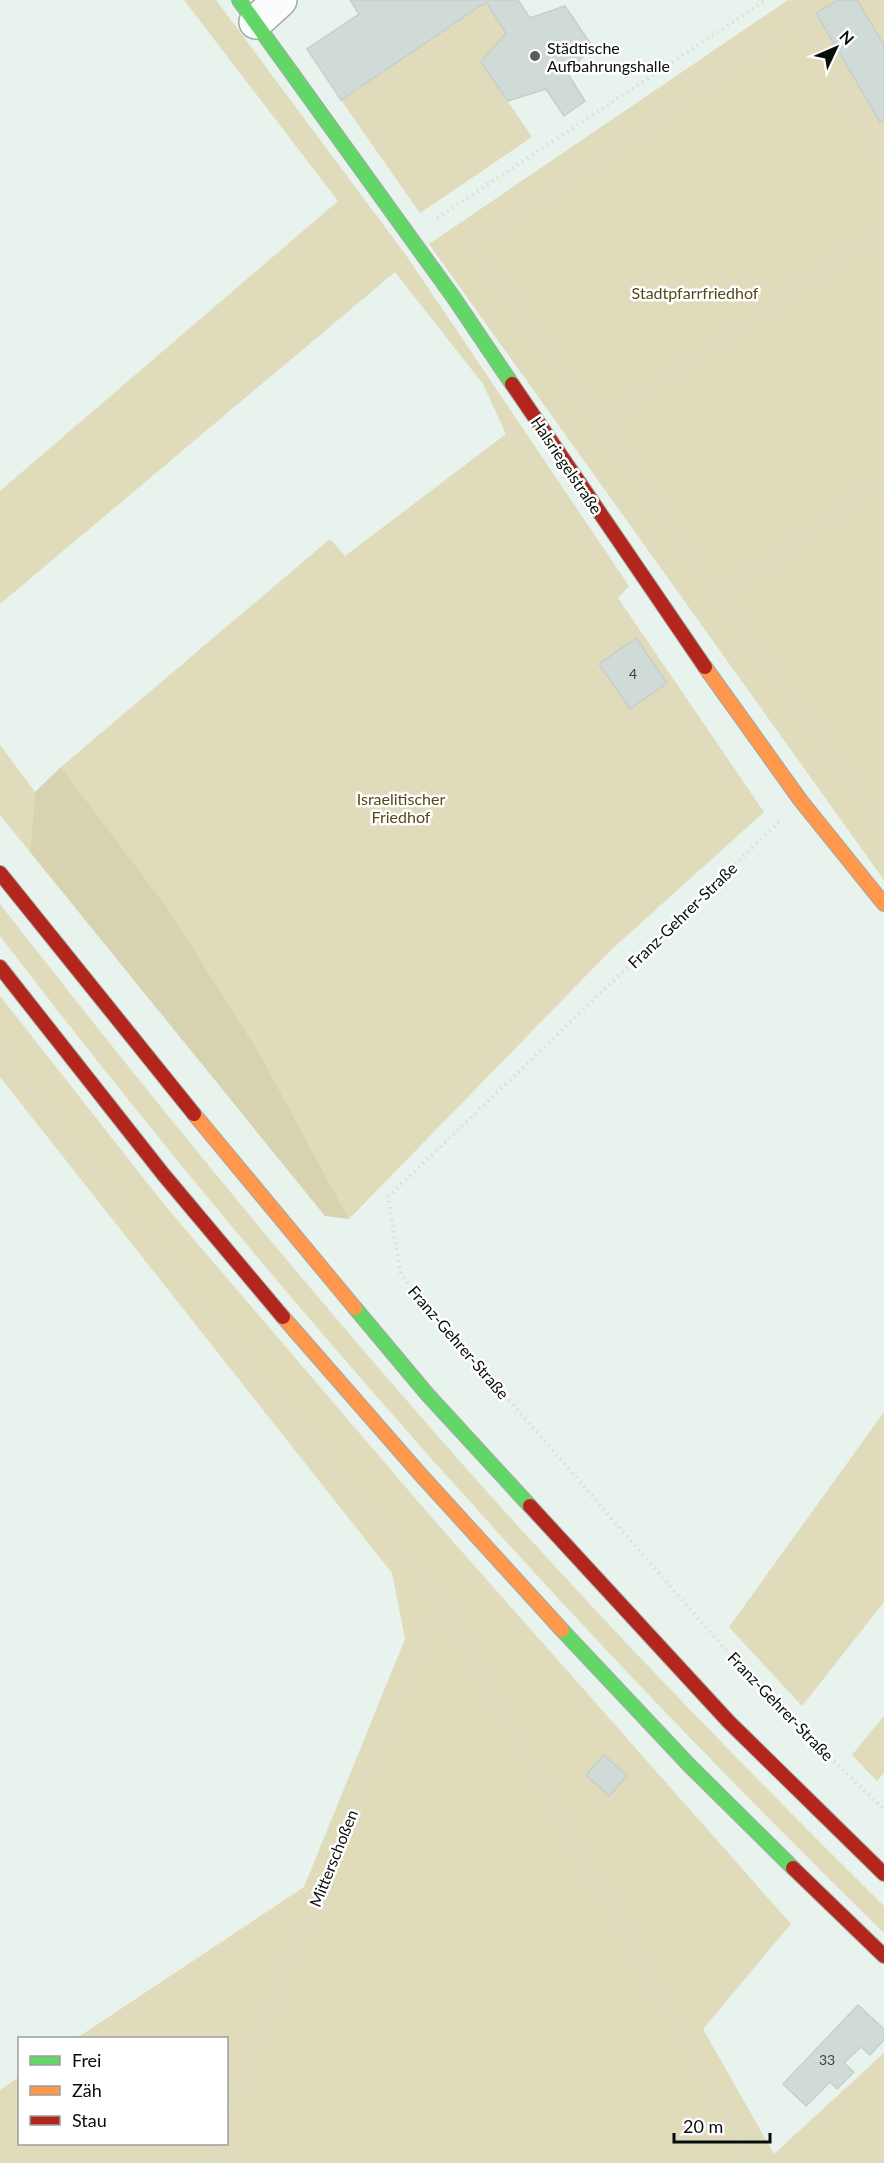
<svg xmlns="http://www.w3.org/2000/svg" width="884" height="2163" viewBox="0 0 884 2163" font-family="Lato,sans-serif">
  <rect width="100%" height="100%" fill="#e7f3ec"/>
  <g fill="#dfdbbb">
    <polygon points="184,0 216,0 408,258 629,586 618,598 764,812 611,950 349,1219 261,1056 168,911 61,767 330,539 345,556 506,434 483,384 395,272 0,604 0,491 338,201"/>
    <polygon points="788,0 884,0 884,880 429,244"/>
    <polygon points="486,2 506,33 481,62 532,137 420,213 341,100"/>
    <polygon points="0,745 35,792 30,852 0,815"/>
    <path d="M0,904C154,1102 313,1296 480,1484C610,1629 745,1769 884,1906V1933C566,1622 270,1289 0,936Z"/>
    <polygon points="0,996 167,1208 426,1511 791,1924 703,2029 774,2154 884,2053 884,2163 0,2163 0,2090 19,2077 20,2144 226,2144 226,2038 77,2038 304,1887 405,1639 392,1573 0,1077"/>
    <polygon points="884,1412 884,1602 802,1706 729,1627"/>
    <polygon points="884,1716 884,1773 877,1781 852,1755"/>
  </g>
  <polygon fill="#d7d3b0" points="61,767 169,911 261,1056 349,1219 325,1216 30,852 35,792"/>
  <g fill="#d0dbd8" stroke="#c5d0cd" stroke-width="1.5">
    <polygon points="350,0 518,0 530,18 565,6 592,46 568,74 585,101 564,116 546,89 508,101 481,62 506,33 486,2 341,100 307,49 359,14"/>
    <polygon points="838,0 857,0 884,45 884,119 880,122 816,13"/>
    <polygon points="636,638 667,683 630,709 599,664"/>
    <polygon points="604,1755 627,1776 609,1796 586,1775"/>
    <polygon points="858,2005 884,2029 884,2040 870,2055 861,2047 844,2063 854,2072 837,2089 830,2082 806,2106 783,2084"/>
  </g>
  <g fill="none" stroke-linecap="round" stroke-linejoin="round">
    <g stroke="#a1aaa5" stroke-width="36">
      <polyline id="street" points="256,22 280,0"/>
    </g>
    <g stroke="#a1aaa5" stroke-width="16">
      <g id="fast">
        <polyline points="239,0 454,298 512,384"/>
        <polyline points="355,1308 427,1394 530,1506"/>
        <polyline points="562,1630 689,1765 793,1868"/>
      </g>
    </g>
    <g stroke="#a1aaa5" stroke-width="16">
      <g id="slow">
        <polyline points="705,667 801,801 884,904"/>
        <polyline points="194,1114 355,1308"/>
        <polyline points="283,1317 420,1474 562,1630"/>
      </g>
    </g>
    <g stroke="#a1aaa5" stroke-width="16">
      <g id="jam">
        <polyline points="512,384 705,667"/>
        <polyline points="0,873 194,1114"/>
        <polyline points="0,967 163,1174 283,1317"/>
        <polyline points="530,1506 729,1722 884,1874"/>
        <polyline points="793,1868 884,1956"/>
      </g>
    </g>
    <g stroke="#dadfdc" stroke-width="4" stroke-dasharray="1.5 4.5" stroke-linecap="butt">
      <polyline points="790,0 884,160"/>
      <polyline points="866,0 884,27"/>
      <polyline points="801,20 472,243 884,830"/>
      <polyline points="437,218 766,0"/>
      <polyline points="599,424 877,233 884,223"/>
      <polyline points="720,596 884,481"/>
      <polyline points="779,822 388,1197 401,1275 761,1691 884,1809"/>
      <polyline points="0,1052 123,1210 439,1599 754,2163"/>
      <polyline points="226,2117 439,1600"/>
      <polyline points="208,2163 216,2144"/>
    </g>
    <use href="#street" stroke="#fbfdfc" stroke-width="33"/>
    <use href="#fast" stroke="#63d668" stroke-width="14"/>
    <use href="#slow" stroke="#ff974d" stroke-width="14"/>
    <use href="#jam" stroke="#b3261e" stroke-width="14"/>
  </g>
  <circle fill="#555e59" stroke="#fff" stroke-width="2" cx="535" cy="56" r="6"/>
  <g text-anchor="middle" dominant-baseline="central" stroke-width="5" stroke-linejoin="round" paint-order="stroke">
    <g font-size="14" fill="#3a423e">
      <text x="633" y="673">4</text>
      <text x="827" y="2059">33</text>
    </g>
    <g font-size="16" fill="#070e0a" stroke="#fff" text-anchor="start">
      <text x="547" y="47">Städtische<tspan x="547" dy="18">Aufbahrungshalle</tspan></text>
    </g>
    <g font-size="16" fill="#56481b" stroke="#fff">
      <text x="695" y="292">Stadtpfarrfriedhof</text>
      <text x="401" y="798">Israelitischer<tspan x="401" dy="18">Friedhof</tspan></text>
    </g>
    <g font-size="16" fill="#070e0a" stroke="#fff">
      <text transform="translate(567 465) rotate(56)">Halsriegelstraße</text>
      <text transform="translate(682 915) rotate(-44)">Franz-Gehrer-Straße</text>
      <text transform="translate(459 1342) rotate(49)">Franz-Gehrer-Straße</text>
      <text transform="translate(781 1706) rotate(46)">Franz-Gehrer-Straße</text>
      <text transform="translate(333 1858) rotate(-68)">Mitterschoßen</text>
    </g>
  </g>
  <rect x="18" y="2037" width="210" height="108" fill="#ffffff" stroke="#9c9f9d" stroke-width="1.5"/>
  <rect x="30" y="2056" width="30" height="9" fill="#63d668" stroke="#9c9f9d" stroke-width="1.5"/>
  <text x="72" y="2067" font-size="18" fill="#070e0a">Frei</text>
  <rect x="30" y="2086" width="30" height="9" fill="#ff974d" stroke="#9c9f9d" stroke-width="1.5"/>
  <text x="72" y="2097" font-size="18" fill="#070e0a">Zäh</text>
  <rect x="30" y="2116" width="30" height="9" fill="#b3261e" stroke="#9c9f9d" stroke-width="1.5"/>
  <text x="72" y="2127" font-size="18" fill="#070e0a">Stau</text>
  <g transform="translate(836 48) rotate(46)" stroke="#ffffff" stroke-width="4.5" paint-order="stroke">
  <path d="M0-4.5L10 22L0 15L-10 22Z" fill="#070e0a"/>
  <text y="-9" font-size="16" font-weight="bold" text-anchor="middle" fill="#070e0a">N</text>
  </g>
  <path d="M674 2133v9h96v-9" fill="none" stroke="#070e0a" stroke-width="3"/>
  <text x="683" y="2133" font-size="18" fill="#070e0a" stroke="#ffffff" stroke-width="4.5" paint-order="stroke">20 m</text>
</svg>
